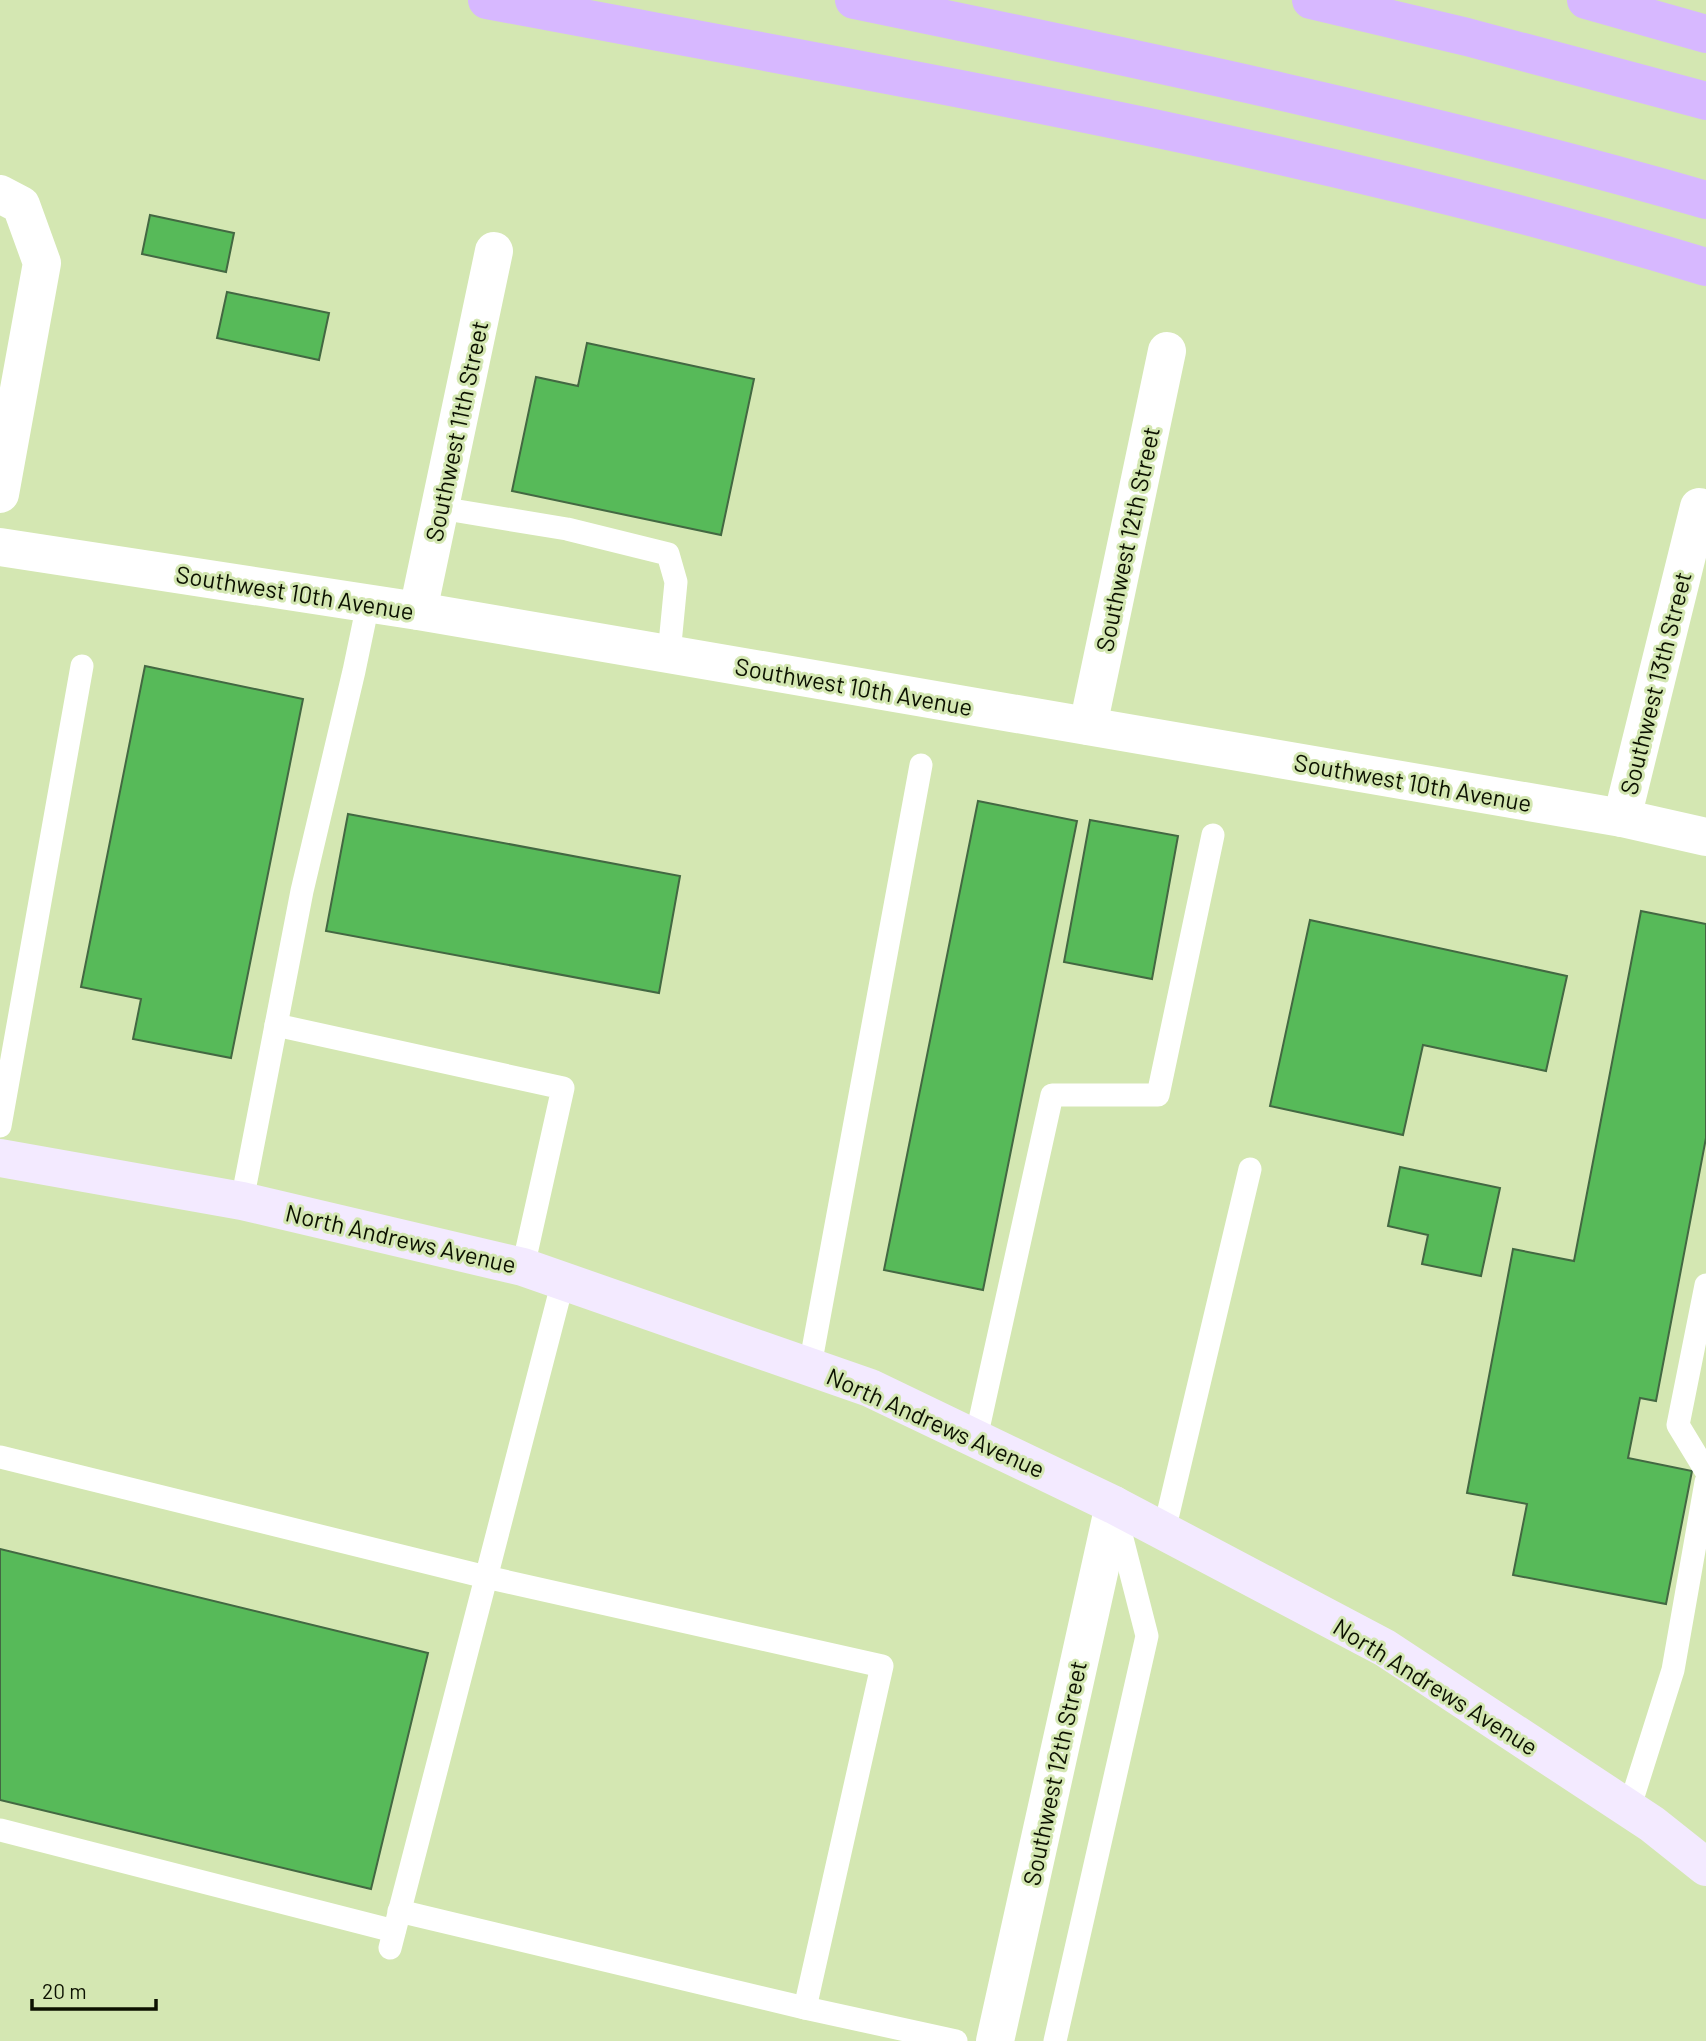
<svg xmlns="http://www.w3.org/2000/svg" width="1706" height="2041" viewBox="0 0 1706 2041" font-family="Barlow,sans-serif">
  <rect width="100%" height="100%" fill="#d4e7b2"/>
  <g fill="#57ba59" stroke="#436842" stroke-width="2">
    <polygon points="150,215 234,233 226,272 142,254"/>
    <polygon points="227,292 329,313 319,360 217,338"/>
    <polygon points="587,343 754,379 721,535 512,491 536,377 578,386"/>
    <polygon points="145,666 303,699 231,1058 133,1039 141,999 81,987"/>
    <polygon points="978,801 1077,821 983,1290 884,1270"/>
    <polygon points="348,814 680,876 659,993 326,931"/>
    <polygon points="1090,820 1178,836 1152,979 1064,962"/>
    <polygon points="1641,911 1706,924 1706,1138 1656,1401 1640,1398 1628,1458 1692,1471 1666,1604 1513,1575 1527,1504 1467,1493 1513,1249 1574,1261"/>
    <polygon points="1310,920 1567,976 1546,1071 1423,1045 1403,1135 1270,1106"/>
    <polygon points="1400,1167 1500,1188 1481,1276 1422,1264 1428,1235 1388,1226"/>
    <polygon points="0,1549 428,1653 371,1889 0,1800"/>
  </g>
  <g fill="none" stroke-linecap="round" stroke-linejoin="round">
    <g stroke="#fff" stroke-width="23">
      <polyline points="440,508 567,529 668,554 676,582 669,654"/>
      <polyline points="276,1025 563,1088 523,1267"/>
      <polyline points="0,1126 82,666"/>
      <polyline points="242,1201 302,891 354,671 368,604"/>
      <polyline points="1706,1285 1678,1425 1706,1471"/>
      <polyline points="810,1366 921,765"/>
      <polyline points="976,1438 1052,1095 1158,1095 1213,835"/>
      <polyline points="0,1457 486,1577 882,1666 805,2008"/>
      <polyline points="1164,1531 1250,1169"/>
      <polyline points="1629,1809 1673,1670 1706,1482"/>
      <polyline points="0,1830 394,1931"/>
      <polyline points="399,1911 805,2008 956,2041"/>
      <polyline points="390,1948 563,1281"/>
      <polyline points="1055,2041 1147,1636 1117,1519"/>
    </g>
    <g stroke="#fff" stroke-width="38">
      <polyline points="0,194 21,205 42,263 0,494"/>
      <polyline points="0,547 418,611 1622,818 1706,837"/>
      <polyline points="418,611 494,251"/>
      <polyline points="1088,726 1167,351"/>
      <polyline points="1622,818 1699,507"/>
      <polyline points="995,2041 1114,1505"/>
    </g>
    <polyline stroke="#f3eaff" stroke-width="38" points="0,1158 242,1201 523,1267 870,1388 1114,1505 1385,1648 1652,1824 1706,1867"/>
    <g stroke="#d7b8ff" stroke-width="38">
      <path d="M487,0C895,77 1308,146 1706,267"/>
      <path d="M854,0C1140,59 1425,119 1706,200"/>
      <polyline points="1311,0 1467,37 1706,101"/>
      <polyline points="1586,0 1706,34"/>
    </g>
  </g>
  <g text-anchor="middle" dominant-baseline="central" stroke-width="6" stroke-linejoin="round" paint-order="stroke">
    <g font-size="24" fill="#0c1101" stroke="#d4e7b2">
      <text transform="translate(456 431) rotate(-78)">Southwest 11th Street</text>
      <text transform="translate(1127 539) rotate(-78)">Southwest 12th Street</text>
      <text transform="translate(295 592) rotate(9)">Southwest 10th Avenue</text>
      <text transform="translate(1655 683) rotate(-76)">Southwest 13th Street</text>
      <text transform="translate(854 686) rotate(10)">Southwest 10th Avenue</text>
      <text transform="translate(1413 782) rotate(10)">Southwest 10th Avenue</text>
      <text transform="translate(401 1238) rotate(13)">North Andrews Avenue</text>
      <text transform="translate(936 1422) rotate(24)">North Andrews Avenue</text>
      <text transform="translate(1436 1686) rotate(32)">North Andrews Avenue</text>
      <text transform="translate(1054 1773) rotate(-78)">Southwest 12th Street</text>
    </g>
  </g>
  <path d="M32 1999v10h124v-10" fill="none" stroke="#0c1101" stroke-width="3.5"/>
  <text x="42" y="1999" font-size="21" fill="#0c1101" stroke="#d4e7b2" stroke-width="5" paint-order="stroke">20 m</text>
</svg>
